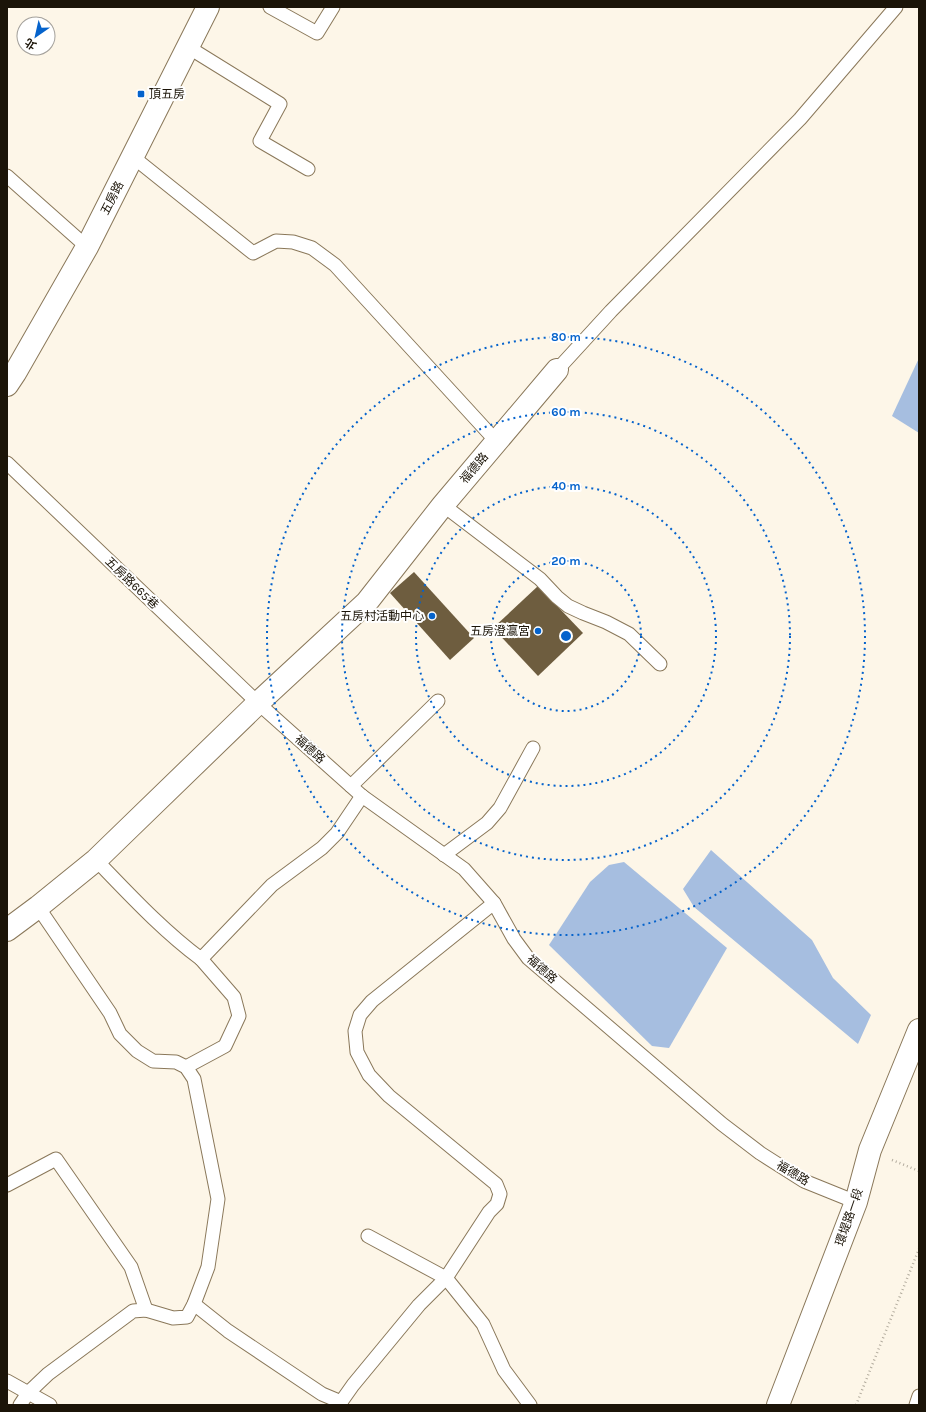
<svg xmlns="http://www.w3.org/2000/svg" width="926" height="1412" viewBox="0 0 926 1412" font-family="Karla,'Noto Sans TC',sans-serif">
  <rect width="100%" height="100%" fill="#fdf6e8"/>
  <g fill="#a6bee0">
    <polygon points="919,358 919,433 892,416"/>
    <polygon points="711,850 812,940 833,978 871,1015 858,1044 694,907 683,889"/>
    <polygon points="624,862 727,948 669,1048 652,1046 549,945 590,882 609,865"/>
  </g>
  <g fill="#6e5d3f">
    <polygon points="414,572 474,638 450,660 390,593"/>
    <polygon points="538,586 583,633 538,676 493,628"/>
  </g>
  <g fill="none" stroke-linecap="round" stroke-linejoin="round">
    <g stroke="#8a785a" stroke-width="15">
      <g id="service">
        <polyline points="270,7 317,33 333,7"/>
        <polyline points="188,47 280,104 260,141 308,169"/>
        <polyline points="133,157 253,253 276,241 293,242 312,248 335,265 497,442"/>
        <polyline points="7,176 87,247"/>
        <polyline points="557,370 611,311 800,119 896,7"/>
        <polyline points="7,463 258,703 362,796 464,869 494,903 514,939 528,958 722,1124 760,1153 804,1181 856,1202"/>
        <polyline points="443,505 540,579 557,597 568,606 583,613 606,622 629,634 660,664"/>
        <polyline points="351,786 438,701"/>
        <polyline points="444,855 487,823 500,808 533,748"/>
        <path d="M96,860C129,894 162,930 201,959L272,885L322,848L337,833L362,796"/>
        <polyline points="186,1067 225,1046 239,1016 234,997 201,959"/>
        <polyline points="7,1185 56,1159 131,1267 146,1310"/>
        <polyline points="368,1236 446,1278 483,1324 504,1370 530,1405"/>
        <polyline points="194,1304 228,1331 322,1394 341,1402"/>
        <polyline points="7,1381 50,1405"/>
        <polyline points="20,1405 28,1393 48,1374 133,1311 146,1310 173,1318 187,1317 194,1304 208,1267 218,1199 194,1079 186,1067 176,1062 153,1061 137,1051 120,1034 110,1013 38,907"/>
        <polyline points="341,1405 341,1402 353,1385 419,1305 446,1278 489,1212 497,1204 500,1194 496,1184 389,1096 369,1075 357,1052 355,1031 360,1015 372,1001 494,903"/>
        <polyline points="916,1405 919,1396"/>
      </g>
    </g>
    <g stroke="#8a785a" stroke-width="24">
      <g id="minor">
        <polyline points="7,385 15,373 87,247 208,7"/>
        <polyline points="7,930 38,907 96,860 258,703 367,602 443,505 557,370"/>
        <polyline points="778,1405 856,1202 870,1150 919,1030"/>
      </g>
    </g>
    <g stroke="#b3ac9e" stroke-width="2.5" stroke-dasharray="1 3" stroke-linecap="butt">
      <polyline points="892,1160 919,1171"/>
      <polyline points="856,1405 919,1249"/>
    </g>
    <use href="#service" stroke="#fff" stroke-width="13"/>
    <use href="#minor" stroke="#fff" stroke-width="22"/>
  </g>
  <g fill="none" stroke="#0563cc" stroke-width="2" stroke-dasharray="2 4">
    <circle cx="566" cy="636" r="75"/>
    <circle cx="566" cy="636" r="150"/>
    <circle cx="566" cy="636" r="224"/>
    <circle cx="566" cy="636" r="299"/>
  </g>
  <g fill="#0563cc" stroke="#fff" stroke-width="1.5">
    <rect x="137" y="90" width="8" height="8" rx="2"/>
    <circle cx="432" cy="616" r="4"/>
    <circle cx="538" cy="631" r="4"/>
  </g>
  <g text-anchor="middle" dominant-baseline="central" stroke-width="4" stroke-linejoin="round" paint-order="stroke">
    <g font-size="12" fill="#1b1408" stroke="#fff" text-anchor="end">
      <text x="149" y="94" text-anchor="start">頂五房</text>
      <text x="424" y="616">五房村活動中心</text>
      <text x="530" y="631">五房澄瀛宮</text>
    </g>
    <g font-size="12" fill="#1b1408" stroke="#fff">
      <text transform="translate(112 198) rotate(-63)">五房路</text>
      <text transform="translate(474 468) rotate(-50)">福德路</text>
      <text transform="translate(132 583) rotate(44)">五房路665巷</text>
      <text transform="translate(310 749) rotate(42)">福德路</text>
      <text transform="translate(542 969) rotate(42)">福德路</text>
      <text transform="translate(793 1173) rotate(31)">福德路</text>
      <text transform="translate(849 1217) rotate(-71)">環堤路一段</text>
    </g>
  </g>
  <circle cx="566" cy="636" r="6" fill="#0563cc" stroke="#fff" stroke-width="2"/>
  <g font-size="12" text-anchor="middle" font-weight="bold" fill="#0563cc" stroke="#fff" stroke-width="4" stroke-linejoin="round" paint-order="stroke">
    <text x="566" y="341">80 m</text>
    <text x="566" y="416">60 m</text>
    <text x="566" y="490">40 m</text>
    <text x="566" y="565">20 m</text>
  </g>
  <rect width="926" height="1412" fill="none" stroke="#1b1408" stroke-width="16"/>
  <g transform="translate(36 36) rotate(214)"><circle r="19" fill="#ffffff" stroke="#a4a19c"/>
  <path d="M0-3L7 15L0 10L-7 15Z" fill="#0563cc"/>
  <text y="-6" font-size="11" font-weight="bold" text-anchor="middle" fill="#1b1408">北</text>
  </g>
</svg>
